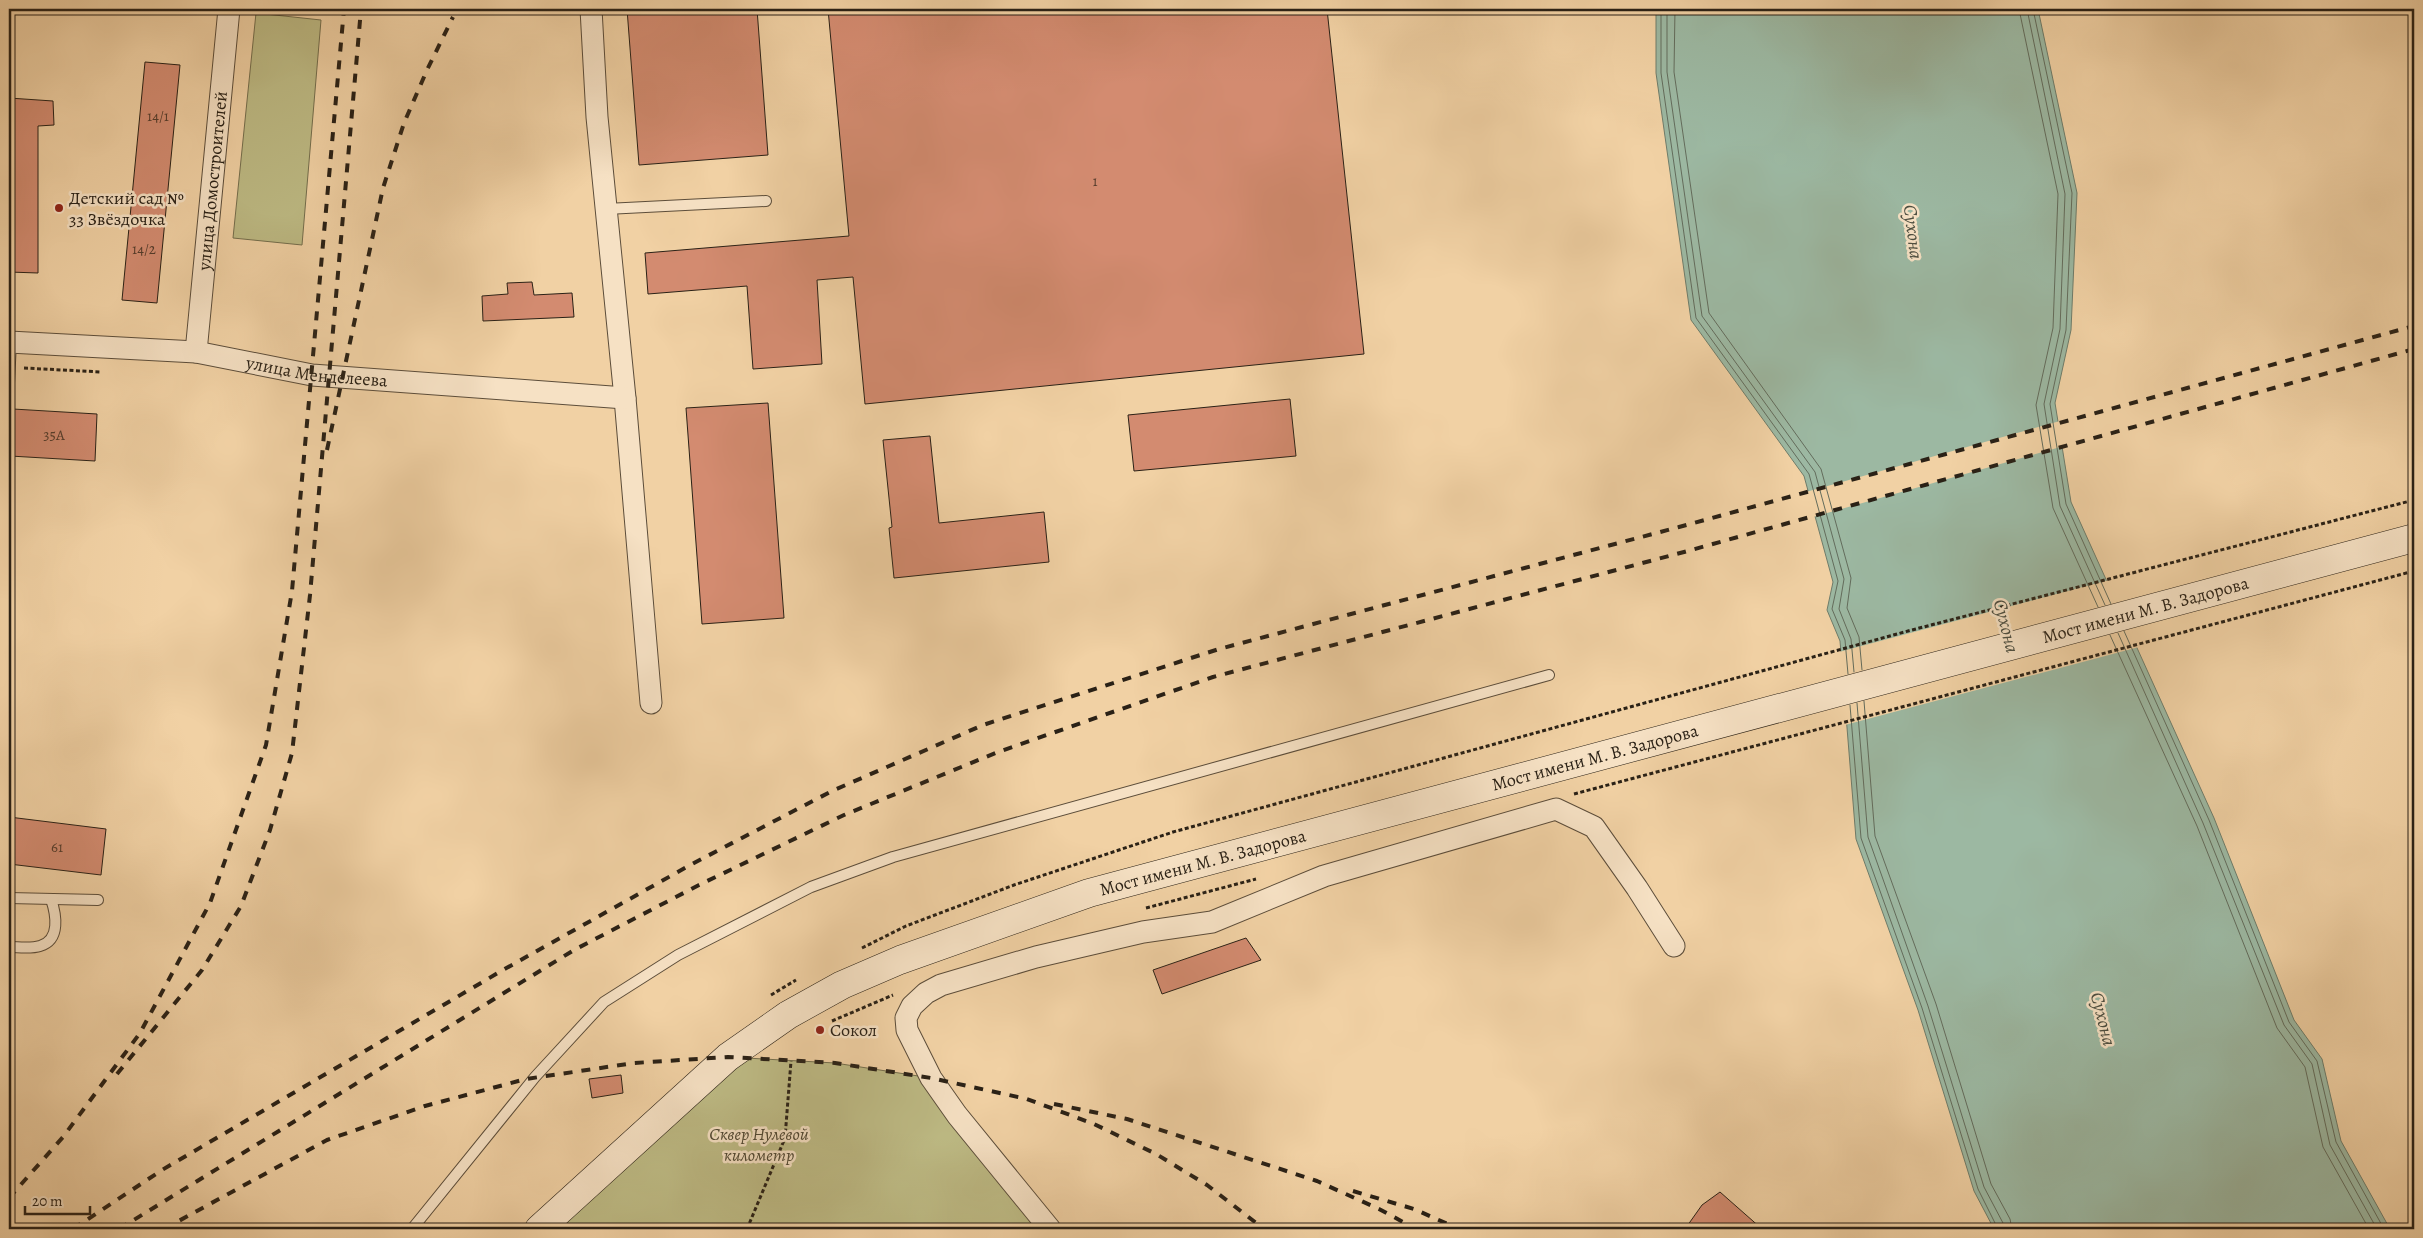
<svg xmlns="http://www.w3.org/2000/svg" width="2423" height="1238" viewBox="0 0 2423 1238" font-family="Alegreya,serif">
  <rect width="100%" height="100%" fill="#f1d1a4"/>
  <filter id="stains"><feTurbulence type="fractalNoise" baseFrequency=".004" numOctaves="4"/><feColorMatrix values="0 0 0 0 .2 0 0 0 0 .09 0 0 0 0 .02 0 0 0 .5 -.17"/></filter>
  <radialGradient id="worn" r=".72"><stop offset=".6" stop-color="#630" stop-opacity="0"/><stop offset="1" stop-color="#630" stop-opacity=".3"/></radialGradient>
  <g fill="#bdba84" stroke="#746e4d">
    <polygon points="256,13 321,20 302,245 233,238"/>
    <polygon points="728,1057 835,1063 931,1078 1050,1229 539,1229"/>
  </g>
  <polygon fill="#9cb8a2" stroke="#6e7c6a" points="1656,9 2038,9 2077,193 2071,330 2055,403 2071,502 2214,818 2294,1020 2322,1059 2341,1141 2390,1229 1994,1229 1974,1191 1918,1010 1856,839 1840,641 1827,610 1833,582 1804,476 1691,320 1656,73"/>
  <g fill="#f1d1a4">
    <polygon points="2060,421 2064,446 1813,517 1806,492"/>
    <polygon points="2109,580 2139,647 1845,725 1839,652"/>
  </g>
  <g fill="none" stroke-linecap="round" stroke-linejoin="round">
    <g stroke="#636c5c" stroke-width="1">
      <polyline points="1661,9 1661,73 1696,318 1809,474 1838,581 1832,609 1845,640 1848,674"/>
      <polyline points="1667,9 1667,72 1702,316 1815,472 1844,579 1839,609 1851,639 1854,672"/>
      <polyline points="1675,9 1674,72 1709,313 1821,469 1851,578 1847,608 1859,637 1862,670"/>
      <polyline points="2019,9 2058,194 2053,328 2036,405 2053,508 2098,607"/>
      <polyline points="2027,9 2065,194 2060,329 2044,404 2060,506 2105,605"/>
      <polyline points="2033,9 2072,193 2066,330 2050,404 2066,504 2111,604"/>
      <polyline points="2124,631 2209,820 2289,1022 2317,1061 2336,1142 2384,1229"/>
      <polyline points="2118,633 2203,823 2284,1025 2312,1064 2330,1145 2377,1229"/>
      <polyline points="2110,635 2197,826 2277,1028 2305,1067 2323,1147 2369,1229"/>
      <polyline points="1864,701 1875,836 1936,1004 1991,1184 2010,1219 2012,1229"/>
      <polyline points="1857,703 1868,837 1928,1006 1984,1187 2003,1223 2004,1229"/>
      <polyline points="1850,705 1861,838 1922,1008 1978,1189 1998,1229"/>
    </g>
  </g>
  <g fill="#d38b70" stroke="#2a2116">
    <polygon points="627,9 757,9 768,155 639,165"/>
    <polygon points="828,9 1327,9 1364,354 865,404 853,277 817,280 822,364 753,369 747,286 648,294 645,253 849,236"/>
    <polygon points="145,62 180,65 157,303 122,300"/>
    <polygon points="9,98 53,101 54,125 38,126 38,273 9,272"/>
    <polygon points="532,282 534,295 572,293 574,317 483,321 482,296 508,294 507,283"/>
    <polygon points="1290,399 1296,456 1134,471 1128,415"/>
    <polygon points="768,403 784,618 702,624 686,408"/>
    <polygon points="13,409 97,414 95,461 10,456"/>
    <polygon points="930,436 939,523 1044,512 1049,562 894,578 889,528 892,527 883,440"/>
    <polygon points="9,817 106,829 101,875 9,864"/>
    <polygon points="1246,938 1261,960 1162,994 1153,970"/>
    <polygon points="621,1075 623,1093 592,1098 589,1079"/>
    <polygon points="1720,1192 1762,1229 1685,1229 1702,1205"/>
  </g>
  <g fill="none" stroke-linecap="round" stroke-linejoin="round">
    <g stroke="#5c4d3a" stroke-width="12">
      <g id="service">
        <polyline points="606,209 766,201"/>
        <polyline points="9,383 11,342"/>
        <polyline points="9,898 98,900"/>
        <path d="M9,947C18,947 31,949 40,946C61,940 56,914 51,899"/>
        <polyline points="412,1229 535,1077 604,1002 678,955 811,887 893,857 1549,675"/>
      </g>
    </g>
    <g stroke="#5c4d3a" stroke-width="23">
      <g id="minor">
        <polyline points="591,9 597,117 625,398 651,703"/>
        <path id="s1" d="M9,342L196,352L312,375L625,398"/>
        <path id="s2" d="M196,352L229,9"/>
        <polyline points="1050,1229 957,1115 931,1078 907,1030 906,1018 912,1006 926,993 941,985 1036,957 1143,932 1212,922 1324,876 1556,809 1594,827 1637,888 1674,946"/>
      </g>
    </g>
    <g stroke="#2a2116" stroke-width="29">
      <g id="secondary">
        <path id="s3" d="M539,1229L728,1057L788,1015L842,985L900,960L1089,893L2414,538"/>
      </g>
    </g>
    <g stroke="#2a2116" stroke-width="3" stroke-dasharray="4 2.5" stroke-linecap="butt">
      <polyline points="24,368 101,372"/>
      <polyline points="1574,794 2414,571"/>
      <polyline points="1146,908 1256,879"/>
      <polyline points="862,948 906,926 1014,885 1173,832 1908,631 2414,500"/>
      <polyline points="771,995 796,980"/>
      <polyline points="832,1021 893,995"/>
      <polyline points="747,1229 785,1138 791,1061"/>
    </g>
    <use href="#service" stroke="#f6e1c4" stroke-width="10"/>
    <use href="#minor" stroke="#f6e1c4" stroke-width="21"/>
    <use href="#secondary" stroke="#f6e1c4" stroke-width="28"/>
    <g stroke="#2a2116" stroke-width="4" stroke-dasharray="9 9" stroke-linecap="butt">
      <polyline points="327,450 383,188 404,123 427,70 453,17"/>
      <polyline points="117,1074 202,970 241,906 270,830 292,753 310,595 361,9"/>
      <polyline points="1054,1104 1127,1119 1317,1181 1379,1209 1416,1229"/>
      <polyline points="1353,1191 1414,1209 1459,1229"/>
      <polyline points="9,1198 63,1137 140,1033 210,903 266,745 292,591 344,9"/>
      <polyline points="73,1229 162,1170 503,970 692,864 832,791 983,725 1219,649 1679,527 2414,326"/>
      <polyline points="119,1229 574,950 699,885 844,815 998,752 1213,677 1684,552 2414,349"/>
      <polyline points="164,1229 327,1140 425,1106 526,1079 634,1063 728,1057 835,1063 931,1078 1027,1099 1094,1124 1156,1154 1207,1185 1264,1229"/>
    </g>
  </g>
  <g fill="#8f2418" stroke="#f6e1c4" stroke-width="2">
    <circle cx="59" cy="208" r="5"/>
    <circle cx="820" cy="1030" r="5"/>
  </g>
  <g text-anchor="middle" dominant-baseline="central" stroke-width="5" stroke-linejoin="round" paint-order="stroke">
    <g font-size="15" fill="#543c2c">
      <text x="158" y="116">14/1</text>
      <text x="1095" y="181">1</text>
      <text x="144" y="249">14/2</text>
      <text x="54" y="435">35А</text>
      <text x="57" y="847">61</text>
    </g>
    <g font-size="18" fill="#2a2116" stroke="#f6e1c4">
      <text stroke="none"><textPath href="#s2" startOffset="172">улица Домостроителей</textPath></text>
      <text stroke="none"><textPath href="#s1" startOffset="310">улица Менделеева</textPath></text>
      <text stroke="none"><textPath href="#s3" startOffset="1748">Мост имени М. В. Задорова</textPath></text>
      <text stroke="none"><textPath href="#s3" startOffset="1178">Мост имени М. В. Задорова</textPath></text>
      <text stroke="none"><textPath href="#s3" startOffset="772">Мост имени М. В. Задорова</textPath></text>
    </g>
    <g font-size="18" fill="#2a2116" stroke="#f6e1c4" text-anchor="start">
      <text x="69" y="198">Детский сад №<tspan x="69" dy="21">33 Звёздочка</tspan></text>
      <text x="830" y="1030">Сокол</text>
    </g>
    <g font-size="18" font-style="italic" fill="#4f4732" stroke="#f6e1c4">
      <text x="759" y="1134">Сквер Нулевой<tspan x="759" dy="21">километр</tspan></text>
    </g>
    <g font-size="19" font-style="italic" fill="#4c4e40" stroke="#f6e1c4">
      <text transform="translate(1913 232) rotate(83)">Сухона</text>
      <text transform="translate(2006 626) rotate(76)">Сухона</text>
      <text transform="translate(2103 1019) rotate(76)">Сухона</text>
    </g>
  </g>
  <rect width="2423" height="1238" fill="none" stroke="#f1d1a4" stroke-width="30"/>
  <rect x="10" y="10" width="2403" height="1218" fill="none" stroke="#2a2116" stroke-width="2.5"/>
  <rect x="15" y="15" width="2393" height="1208" fill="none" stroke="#2a2116"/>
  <path d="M25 1206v8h65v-8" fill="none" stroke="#2a2116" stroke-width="2.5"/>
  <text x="32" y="1206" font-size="15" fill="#2a2116" stroke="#f6e1c4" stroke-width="4" paint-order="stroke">20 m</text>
  <rect width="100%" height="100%" filter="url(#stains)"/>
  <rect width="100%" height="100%" fill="url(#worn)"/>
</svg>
